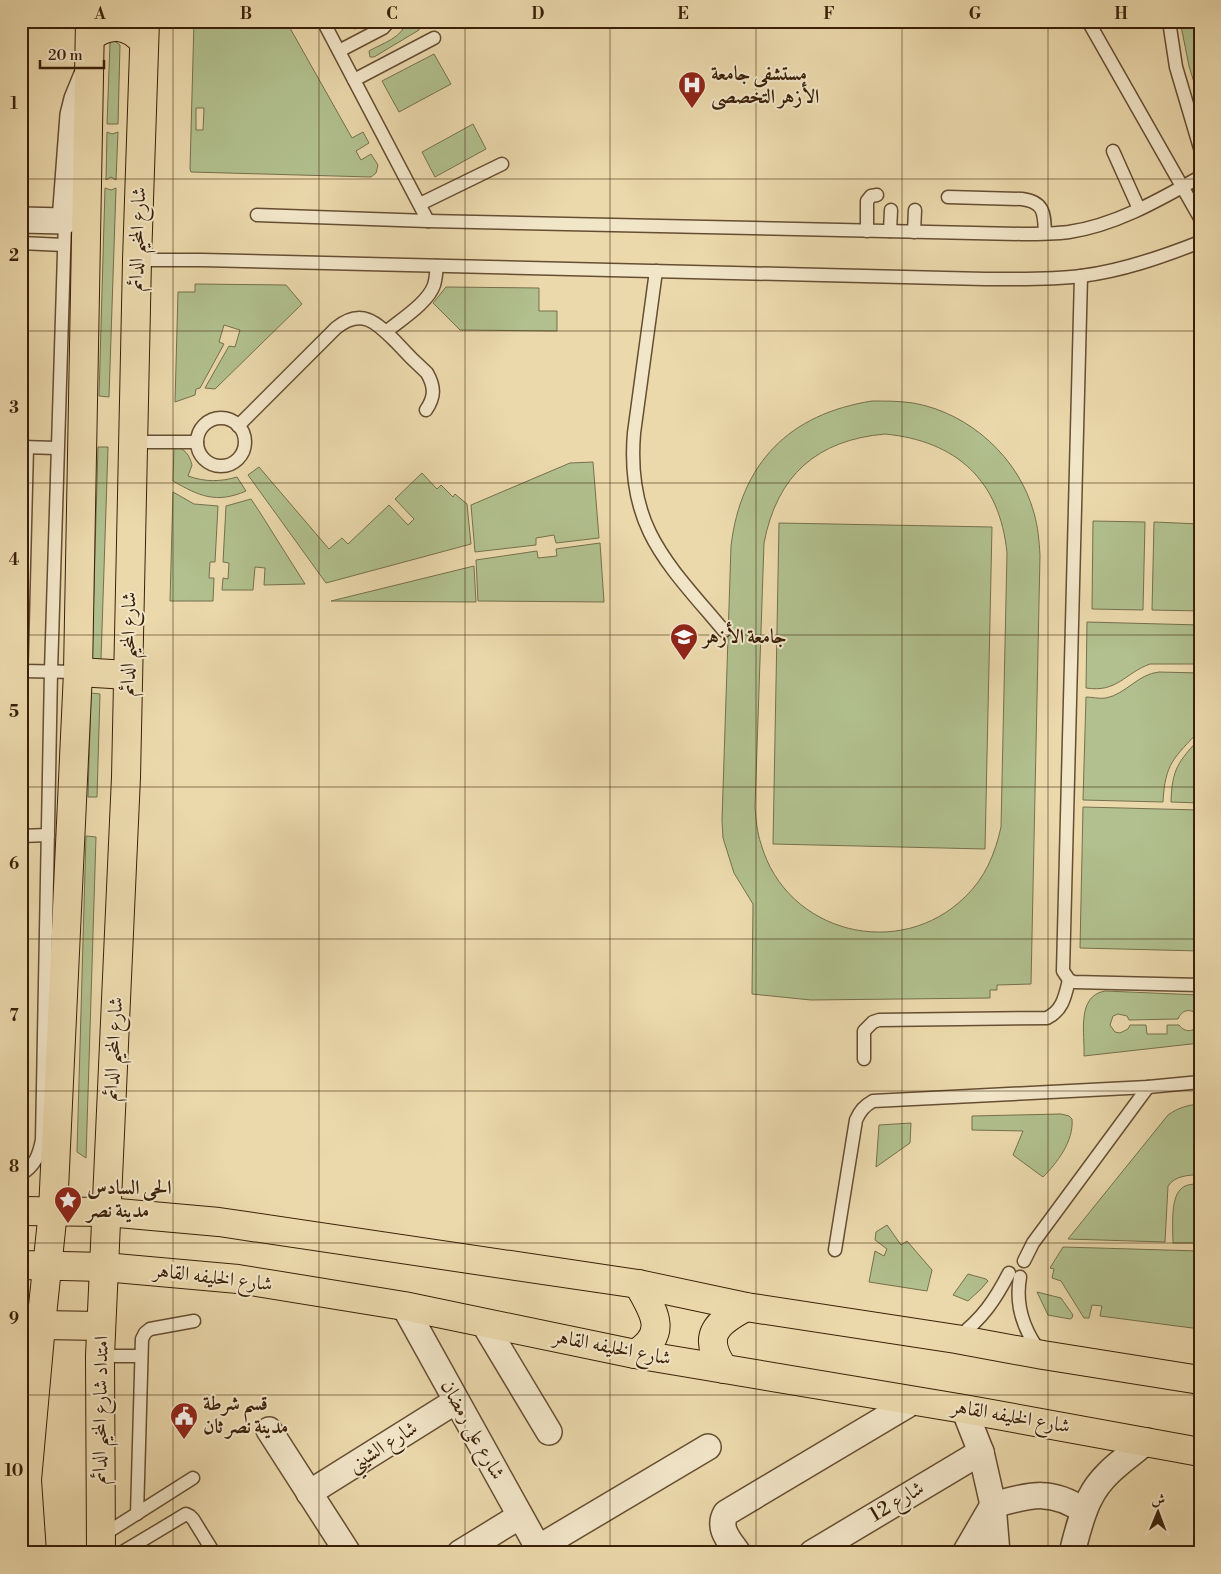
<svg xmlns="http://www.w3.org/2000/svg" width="1221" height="1574" viewBox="0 0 1221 1574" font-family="'Libre Bodoni',Amiri,serif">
  <rect width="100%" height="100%" fill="#ebd9ac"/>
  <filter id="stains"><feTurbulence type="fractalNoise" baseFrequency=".004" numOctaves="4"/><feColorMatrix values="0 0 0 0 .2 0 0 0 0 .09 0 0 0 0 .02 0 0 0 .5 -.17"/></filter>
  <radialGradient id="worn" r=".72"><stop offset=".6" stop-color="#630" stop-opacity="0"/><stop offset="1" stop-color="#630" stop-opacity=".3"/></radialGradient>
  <g fill="#b1c08e" stroke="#76704c" fill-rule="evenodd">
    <path d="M194,21H286L352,138L363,132L369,143L356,151L361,160L371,154L378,165L376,173L371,177L191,172L190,169ZM196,108H204L203,130H196Z"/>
    <polygon points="347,21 370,21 355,29 350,27"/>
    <path d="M407,21H418L420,26L419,30L374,57H370L369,51C383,43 402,38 407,21Z"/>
    <polygon points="1180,21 1200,21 1200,102 1189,66"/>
    <polygon points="113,40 120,45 118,124 107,124 110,42"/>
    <polygon points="434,54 451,84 399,112 382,81"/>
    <polygon points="473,124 486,149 435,177 422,152"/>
    <polygon points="107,132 112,134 118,132 116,180 111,177 106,180"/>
    <polygon points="105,188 111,190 116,188 109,397 99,396"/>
    <polygon points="195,284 286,285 302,304 215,389 205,388 229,346 235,347 240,330 224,325 219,342 224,344 200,388 196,389 195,395 175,402 178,292 195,292"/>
    <polygon points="446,287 539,288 539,311 557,311 557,331 460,330 433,303"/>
    <path d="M872,401C886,401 899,401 913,403C970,413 1019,458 1034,513C1038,527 1039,540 1040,555L1031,984L997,985V990H990V998L811,1000L752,994L753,904L734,873L723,838L722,820L731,546C741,463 789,414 872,401ZM885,434C957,441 1000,481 1007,553L1001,827C995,854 985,878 965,897C900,961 787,934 761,844C757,832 756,820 755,807L764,543C777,475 817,440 885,434Z"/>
    <path d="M174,446C185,449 189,454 192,465L188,476C205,482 220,482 237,477L246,491C216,504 199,496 173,481Z"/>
    <polygon points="98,447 108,447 101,660 92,659"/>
    <polygon points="593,462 599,538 556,543 554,535 536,538 536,545 475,552 471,505 570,463"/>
    <polygon points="259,467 329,549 342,538 348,544 389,505 408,525 414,519 395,499 422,473 437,489 441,485 453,497 455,494 467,504 471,544 326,583 248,475"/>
    <polygon points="173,492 194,504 218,506 215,562 210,562 209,578 214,578 213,601 170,601"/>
    <polygon points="251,499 259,511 305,584 264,585 265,568 255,567 253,590 222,590 223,578 228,579 229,563 223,562 226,506"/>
    <polygon points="1093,521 1145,522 1143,610 1092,609"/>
    <polygon points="1154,522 1200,524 1200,611 1152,610"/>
    <polygon points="779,523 992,527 985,849 773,844"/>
    <polygon points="600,543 604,602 478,601 476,560 537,551 538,558 557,556 556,549"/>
    <polygon points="474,566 476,602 331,601"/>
    <path d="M1087,622L1200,625V664H1150C1125,673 1117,693 1086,688Z"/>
    <path d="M1159,672L1200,673V730C1174,758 1165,763 1163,802L1083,800L1086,697C1092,697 1099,699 1106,698C1126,694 1138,674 1159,672Z"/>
    <polygon points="91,693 100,694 97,797 88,797"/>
    <path d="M1200,738V803L1171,802C1172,769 1178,762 1200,738Z"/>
    <polygon points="1083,807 1200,810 1200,951 1080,948"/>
    <polygon points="86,836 96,837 86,1158 77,1152"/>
    <path d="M1105,991L1200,995V1018C1194,1009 1183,1007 1178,1019L1129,1020L1127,1016L1118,1014L1113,1016L1110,1025L1115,1032L1120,1033L1128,1029L1130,1025H1146L1147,1034H1167V1025H1179C1185,1033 1193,1032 1200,1025V1043L1084,1056C1085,1034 1076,996 1105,991Z"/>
    <path d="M1200,1104V1174C1187,1176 1176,1175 1168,1186L1165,1242L1068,1239L1168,1115C1178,1108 1187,1105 1200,1104Z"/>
    <path d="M1061,1114L1069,1116L1072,1119C1074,1141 1057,1163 1043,1177L1013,1155L1023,1131L972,1130V1116Z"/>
    <polygon points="911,1123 910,1143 876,1167 879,1125"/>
    <path d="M1200,1184V1243H1173C1173,1230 1170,1198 1181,1189C1186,1184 1193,1184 1200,1184Z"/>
    <polygon points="887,1225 901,1245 907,1241 932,1270 927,1291 869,1282 875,1251 884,1256 887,1249 875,1240 876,1232"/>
    <polygon points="1063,1247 1200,1251 1200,1329 1100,1316 1102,1306 1092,1305 1089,1318 1084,1318 1061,1281 1052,1278 1054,1269 1050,1268"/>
    <polygon points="968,1274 986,1279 988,1281 981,1289 968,1301 953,1295"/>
    <polygon points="1037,1292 1061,1298 1073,1315 1072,1318 1070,1319 1048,1315"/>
  </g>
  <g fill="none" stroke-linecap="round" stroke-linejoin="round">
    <g stroke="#664e32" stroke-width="15">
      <g id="service">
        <polyline points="323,21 428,221"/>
        <polyline points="1088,21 1200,218"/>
        <polyline points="1169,21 1176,67 1200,148"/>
        <polyline points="339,51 383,28 389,21"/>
        <polyline points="354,80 434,38"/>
        <polyline points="1113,151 1139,209"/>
        <path d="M948,197L1022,199C1045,202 1044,214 1045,233"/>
        <polyline points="420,204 502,164"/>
        <path d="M257,215L428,221L1022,234C1038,234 1053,234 1069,232C1116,225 1159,200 1200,177"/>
        <polyline points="867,231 867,201 871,196 877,195"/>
        <polyline points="890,231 891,210"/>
        <polyline points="914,232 915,210"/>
        <polyline points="21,243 64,245"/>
        <path d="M137,260H202L985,279C1017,279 1049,280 1081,276C1122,271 1162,257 1200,242"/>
        <path d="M656,271L634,433C626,528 668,564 724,631"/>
        <polyline points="1081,276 1063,971 1069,980 1074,982 1200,985"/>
        <path d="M386,332C400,320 428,303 434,285C436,279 436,272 437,266"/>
        <circle cx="221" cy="442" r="24"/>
        <path d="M238,426L336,328C362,307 377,323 396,342C406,353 416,363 427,373C435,387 435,397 426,410"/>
        <polyline points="133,442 197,442"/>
        <polyline points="21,447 57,448"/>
        <polyline points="22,671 78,672"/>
        <polyline points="21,682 27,447"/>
        <polyline points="21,836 48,835"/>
        <path d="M864,1059V1031L873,1022L879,1020L1047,1018C1063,1010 1065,996 1069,980"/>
        <path d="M21,1174C35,1166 39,1155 42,1140L51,671L65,221"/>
        <path d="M835,1250L856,1120C860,1111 864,1106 873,1101L1148,1087L1200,1082"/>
        <polyline points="1024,1261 1033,1243 1148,1087"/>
        <path d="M1020,1277C1015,1305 1024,1331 1041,1353"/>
        <path d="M958,1337C982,1319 995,1300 1009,1273"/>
        <polyline points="100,1356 141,1356"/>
        <polyline points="137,1514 142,1339 145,1333 150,1329 194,1321"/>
        <polyline points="100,1537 193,1478"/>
        <polyline points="121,1553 186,1514 190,1516 193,1519 214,1553"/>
      </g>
    </g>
    <g stroke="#664e32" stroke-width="28">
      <g id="minor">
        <polyline points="21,220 65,221 73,115 77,99 86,77"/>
        <polyline points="404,1306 541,1553"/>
        <polyline points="483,1322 549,1432"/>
        <polyline points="964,1409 981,1452 993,1505 997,1553"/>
        <polyline points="269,1430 348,1553"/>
        <polyline points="309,1493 456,1401"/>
        <polyline points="538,1548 708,1447"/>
        <polyline points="460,1553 520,1516"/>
        <path d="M738,1553C729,1540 717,1528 726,1513L914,1401"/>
        <polyline points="812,1553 981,1452"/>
        <path d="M965,1553L993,1505C1030,1495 1051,1488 1084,1511"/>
        <path d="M1072,1553C1077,1534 1081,1515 1090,1498C1102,1473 1127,1458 1147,1441"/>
      </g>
    </g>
    <g stroke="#3a2009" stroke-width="30">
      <g id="primary">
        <path d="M90,37C110,22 128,24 144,42"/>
        <polyline points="78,672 128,675"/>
        <polyline points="21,1211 107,1212 219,1222 638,1284 746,1307 956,1339 1043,1355 1200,1380"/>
        <polyline points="21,1265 104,1267 238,1279 404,1306 635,1354 964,1409 1200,1452"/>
        <polyline points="41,1325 101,1326"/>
        <path d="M635,1354C670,1333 653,1311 638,1284"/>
        <path d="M724,1369C701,1336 716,1323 746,1307"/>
        <polyline points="32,1553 27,1480 41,1325 53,1211 78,672 90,21"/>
        <polyline points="101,1553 100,1356 126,777 137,260 145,21"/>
      </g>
    </g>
    <use href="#service" stroke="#f2e6c9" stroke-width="12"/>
    <use href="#minor" stroke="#f2e6c9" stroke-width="25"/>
    <use href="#primary" stroke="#ebd9ac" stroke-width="28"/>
  </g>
  <path fill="none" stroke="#3a2009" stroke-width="1" stroke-opacity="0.55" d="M173,21V1553M319,21V1553M465,21V1553M610,21V1553M756,21V1553M902,21V1553M1048,21V1553M21,179H1200M21,331H1200M21,483H1200M21,635H1200M21,787H1200M21,939H1200M21,1091H1200M21,1243H1200M21,1395H1200"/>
  <defs>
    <g id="hospital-pin" transform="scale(1.4375)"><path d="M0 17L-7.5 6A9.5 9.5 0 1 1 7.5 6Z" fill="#8f2418" stroke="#f2e6c9"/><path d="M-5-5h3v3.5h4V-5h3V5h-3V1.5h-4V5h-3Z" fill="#fff"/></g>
    <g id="university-pin" transform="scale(1.4375)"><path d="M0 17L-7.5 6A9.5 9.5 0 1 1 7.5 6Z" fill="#8f2418" stroke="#f2e6c9"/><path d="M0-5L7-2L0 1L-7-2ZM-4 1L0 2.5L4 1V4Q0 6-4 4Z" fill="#fff"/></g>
    <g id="sight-pin" transform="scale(1.4375)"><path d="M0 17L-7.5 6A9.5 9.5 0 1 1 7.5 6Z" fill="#8f2418" stroke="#f2e6c9"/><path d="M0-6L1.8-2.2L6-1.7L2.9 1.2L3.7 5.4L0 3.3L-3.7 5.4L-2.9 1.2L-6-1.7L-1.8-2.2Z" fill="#fff"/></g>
    <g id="civic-pin" transform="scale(1.4375)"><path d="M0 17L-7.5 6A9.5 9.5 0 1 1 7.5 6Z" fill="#8f2418" stroke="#f2e6c9"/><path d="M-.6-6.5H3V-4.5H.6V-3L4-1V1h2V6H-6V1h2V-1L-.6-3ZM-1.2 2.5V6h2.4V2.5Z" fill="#fff"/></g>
  </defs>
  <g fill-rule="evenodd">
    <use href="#hospital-pin" x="692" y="85"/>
    <use href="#university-pin" x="684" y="637"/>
    <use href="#sight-pin" x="68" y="1200"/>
    <use href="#civic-pin" x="184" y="1416"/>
  </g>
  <g text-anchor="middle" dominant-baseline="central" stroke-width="4" stroke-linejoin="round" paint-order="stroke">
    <g font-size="20" font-weight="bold" fill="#3a2009" stroke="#f2e6c9" text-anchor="start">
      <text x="711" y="74">مستشفى جامعة<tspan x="711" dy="23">الأزهر التخصصى</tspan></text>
      <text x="703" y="637">جامعة الأزهر</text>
      <text x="87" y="1188">الحى السادس<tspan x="87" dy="23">مدينة نصر</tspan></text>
      <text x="203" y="1404">قسم شرطة<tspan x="203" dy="23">مدينة نصر ثان</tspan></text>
    </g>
    <g font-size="20" fill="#3a2009" stroke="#f2e6c9">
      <text transform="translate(138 239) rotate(-88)">شارع المخيم الدائم</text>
      <text transform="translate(129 644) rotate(-89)">شارع المخيم الدائم</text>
      <text transform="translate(114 1049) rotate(-87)">شارع المخيم الدائم</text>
      <text transform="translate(213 1278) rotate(7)">شارع الخليفه القاهر</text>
      <text transform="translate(612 1348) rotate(11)">شارع الخليفه القاهر</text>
      <text transform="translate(101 1410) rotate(-89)">امتداد شارع المخيم الدائم</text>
      <text transform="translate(1011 1417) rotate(10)">شارع الخليفه القاهر</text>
      <text transform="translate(472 1430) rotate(61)">شارع على رمضان</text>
      <text transform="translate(383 1447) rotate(-32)">شارع الشيني</text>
      <text transform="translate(897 1502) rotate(-31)">شارع 12</text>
    </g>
  </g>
  <rect width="1221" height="1574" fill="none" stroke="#ebd9ac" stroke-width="55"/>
  <g transform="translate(1158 1512) rotate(1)" stroke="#f2e6c9" stroke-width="4" paint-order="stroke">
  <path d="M0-4L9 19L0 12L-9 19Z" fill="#3a2009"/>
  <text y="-8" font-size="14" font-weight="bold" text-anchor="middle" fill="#3a2009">ش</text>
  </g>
  <path d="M40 60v8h64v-8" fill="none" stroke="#3a2009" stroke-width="2.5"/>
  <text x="48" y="60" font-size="15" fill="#3a2009" stroke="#f2e6c9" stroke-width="4" paint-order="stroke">20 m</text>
  <rect x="28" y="28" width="1166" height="1518" fill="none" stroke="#3a2009" stroke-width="2"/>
  <g font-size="16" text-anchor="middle" font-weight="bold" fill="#3a2009">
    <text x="100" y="19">A</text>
    <text x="246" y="19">B</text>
    <text x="392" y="19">C</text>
    <text x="538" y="19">D</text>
    <text x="683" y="19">E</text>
    <text x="829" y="19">F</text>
    <text x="975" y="19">G</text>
    <text x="1121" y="19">H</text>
    <text x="14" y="109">1</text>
    <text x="14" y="261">2</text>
    <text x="14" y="413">3</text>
    <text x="14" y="565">4</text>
    <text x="14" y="717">5</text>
    <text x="14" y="869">6</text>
    <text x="14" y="1021">7</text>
    <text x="14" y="1172">8</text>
    <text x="14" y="1324">9</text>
    <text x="14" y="1476">10</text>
  </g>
  <rect width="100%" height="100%" filter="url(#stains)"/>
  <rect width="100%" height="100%" fill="url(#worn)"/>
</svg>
